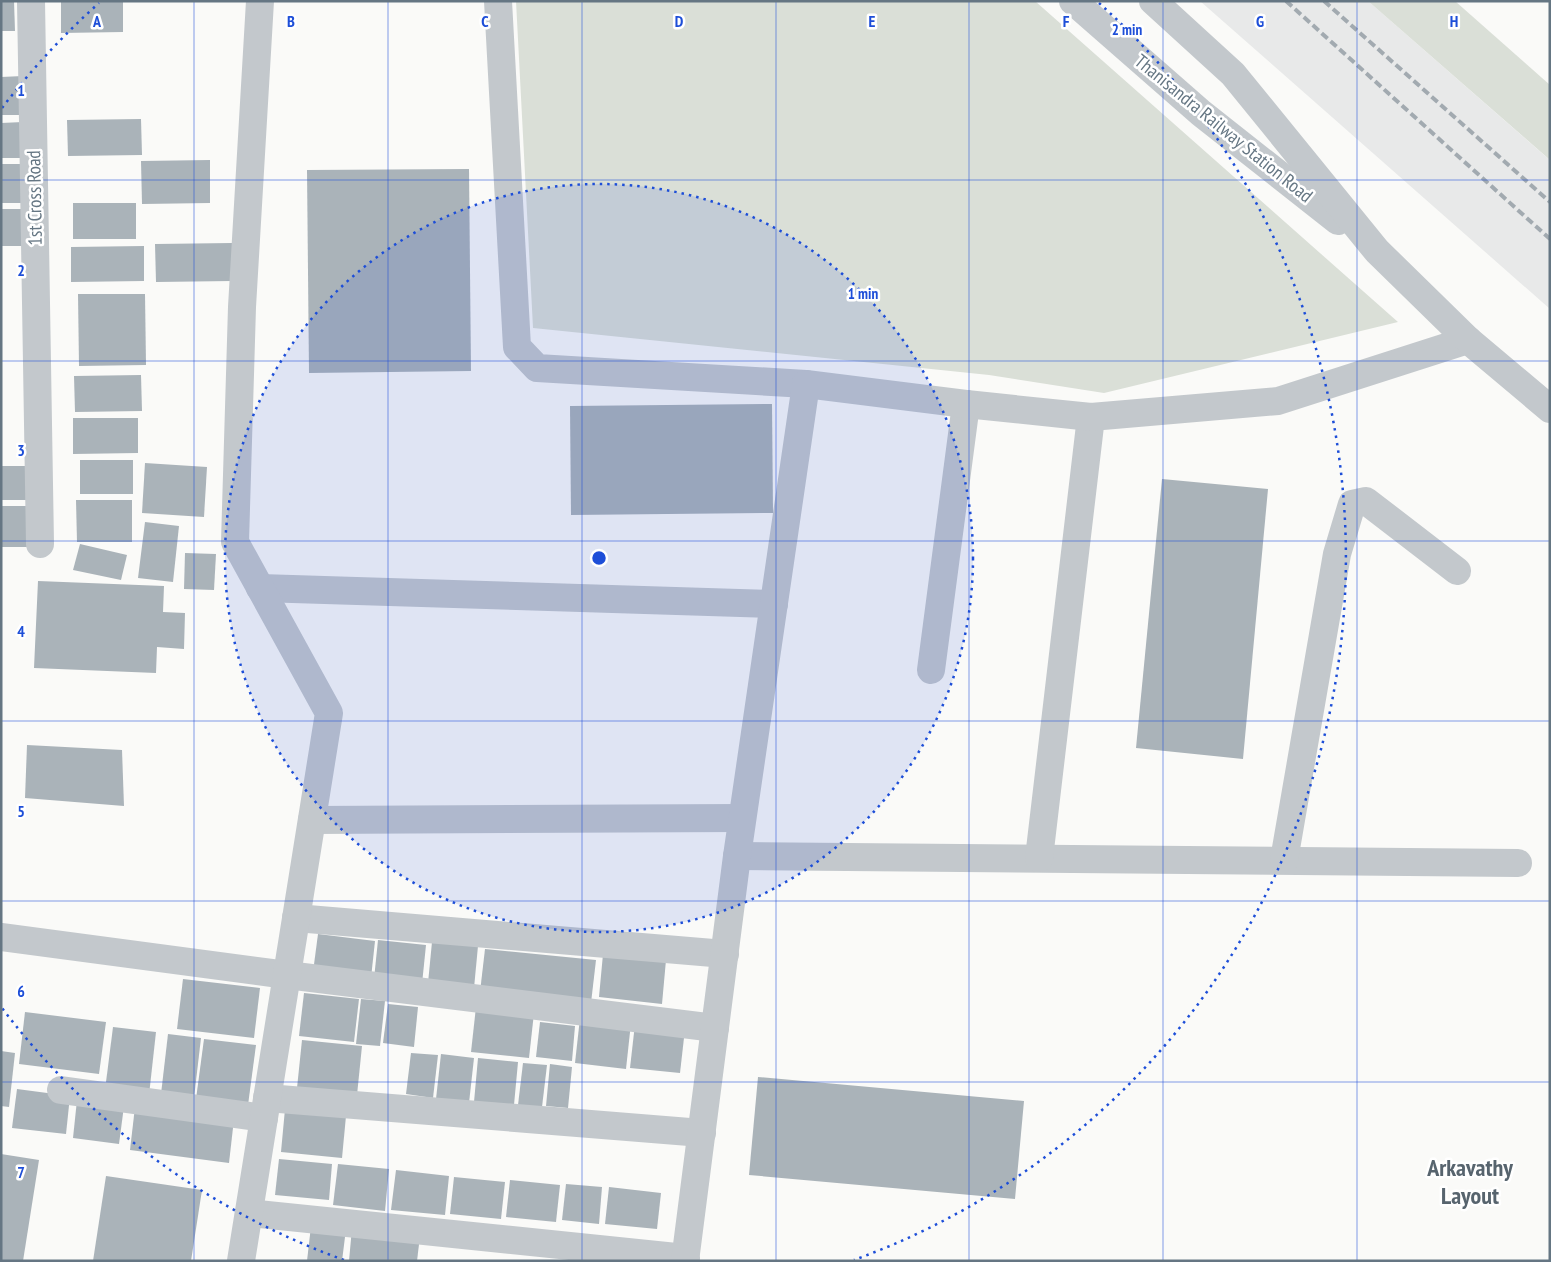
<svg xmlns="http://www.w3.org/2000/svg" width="1551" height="1262" viewBox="0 0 1551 1262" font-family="'PT Sans Narrow',sans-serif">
  <rect width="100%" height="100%" fill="#fafaf8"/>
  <polygon fill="#e8e9e9" points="1200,1 1368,1 1544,155 1550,160 1550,309"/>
  <g fill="#dadfd7">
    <polygon points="516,1 1035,1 1398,322 1104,393 989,375 533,328"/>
    <polygon points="1368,1 1455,1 1550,85 1550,160"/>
  </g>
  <g fill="#aab3b9">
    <polygon points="1,1 14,1 15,31 1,31"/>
    <polygon points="61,1 123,1 123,32 61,33"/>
    <polygon points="23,76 24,115 1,115 1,77"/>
    <polygon points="141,119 142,155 68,156 67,120"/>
    <polygon points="23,122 23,158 1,158 1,123"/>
    <polygon points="210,160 210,203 142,204 141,161"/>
    <rect x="1" y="164" width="22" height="39"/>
    <polygon points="469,169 471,371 309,373 307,170"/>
    <rect x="73" y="203" width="63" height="36"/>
    <rect x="1" y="209" width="23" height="37"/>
    <polygon points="232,243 232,281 156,282 155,244"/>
    <polygon points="144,246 144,281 71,282 71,247"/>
    <polygon points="78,294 145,294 146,365 79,366"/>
    <polygon points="141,375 142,411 75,412 74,376"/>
    <polygon points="772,404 773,513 571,515 570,406"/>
    <polygon points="73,418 138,418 138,453 73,454"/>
    <rect x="80" y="460" width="53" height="34"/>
    <polygon points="145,463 207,467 204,517 142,513"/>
    <rect x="1" y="466" width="27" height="34"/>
    <polygon points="1162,479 1268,489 1243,759 1136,748"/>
    <polygon points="76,500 132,500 132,542 77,542"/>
    <rect x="1" y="506" width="33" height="41"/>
    <polygon points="145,522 179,526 173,582 138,578"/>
    <polygon points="80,544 127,555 121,580 73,570"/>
    <polygon points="185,553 216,554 214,590 184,589"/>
    <polygon points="38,581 164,586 163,612 185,613 184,649 157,647 156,673 34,668"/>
    <polygon points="27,745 122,750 124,806 25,798"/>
    <polygon points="318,934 375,941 371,978 313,972"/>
    <polygon points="378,940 426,945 422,984 374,979"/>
    <polygon points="432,942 478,946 474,988 428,983"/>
    <polygon points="485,949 596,960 591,1003 480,992"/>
    <polygon points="603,954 666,960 662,1004 599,997"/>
    <polygon points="183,979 260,988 254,1038 177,1029"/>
    <polygon points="304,993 359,999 354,1042 299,1036"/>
    <polygon points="361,999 385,1001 380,1046 356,1044"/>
    <polygon points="388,1004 418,1007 414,1047 383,1043"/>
    <polygon points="476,1007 534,1013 529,1058 471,1052"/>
    <polygon points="25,1012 106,1022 99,1074 19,1064"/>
    <polygon points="580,1018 631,1023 626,1069 575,1063"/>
    <polygon points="540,1022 575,1026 572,1061 536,1057"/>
    <polygon points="635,1024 685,1029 680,1073 630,1068"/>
    <polygon points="113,1027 156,1032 149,1095 105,1090"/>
    <polygon points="168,1034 201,1038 194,1098 161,1094"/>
    <polygon points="204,1039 256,1045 248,1105 196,1099"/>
    <polygon points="302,1040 362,1046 357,1095 297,1088"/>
    <polygon points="1,1051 15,1053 9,1107 1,1106"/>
    <polygon points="411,1053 438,1055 433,1098 406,1094"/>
    <polygon points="441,1054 474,1058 469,1103 436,1099"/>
    <polygon points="478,1058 518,1062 514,1105 474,1102"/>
    <polygon points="523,1063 547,1065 542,1107 518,1105"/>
    <polygon points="550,1064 572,1067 568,1108 546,1106"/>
    <polygon points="758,1077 1024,1101 1015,1199 749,1175"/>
    <polygon points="17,1089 70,1096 66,1134 12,1128"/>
    <polygon points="77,1100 124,1106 119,1144 73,1138"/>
    <polygon points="135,1107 234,1119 229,1163 130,1150"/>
    <polygon points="285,1109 346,1116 342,1158 281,1152"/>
    <polygon points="1,1154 39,1160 23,1261 1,1261"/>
    <polygon points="279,1159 332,1164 329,1200 275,1195"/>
    <polygon points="338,1164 389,1169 385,1211 333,1205"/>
    <polygon points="396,1170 449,1176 445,1215 391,1210"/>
    <polygon points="106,1176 202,1190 191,1261 93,1261"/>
    <polygon points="454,1177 505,1182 501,1219 450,1214"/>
    <polygon points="510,1180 560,1185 556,1222 506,1217"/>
    <polygon points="566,1184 602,1187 599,1224 562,1220"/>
    <polygon points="609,1187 661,1193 657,1229 605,1224"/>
    <polygon points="311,1226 346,1229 342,1261 307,1261"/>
    <polygon points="352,1228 420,1236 417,1261 349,1261"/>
  </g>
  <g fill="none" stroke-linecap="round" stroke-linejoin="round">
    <g stroke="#c3c8cc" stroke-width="28">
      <polyline points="31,1 40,544"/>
      <polyline points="498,1 517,347 537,368 806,384"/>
      <polyline points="260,588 774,604"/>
      <polyline points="931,670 966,404"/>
      <polyline points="312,820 742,818"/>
      <polyline points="737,856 1518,863"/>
      <polyline points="1039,858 1091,417"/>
      <polyline points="1284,860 1337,554 1352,504 1366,501 1457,571"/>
      <polyline points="296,918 725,954"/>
      <polyline points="1,937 287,975 715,1028"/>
      <polyline points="61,1090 264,1118"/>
      <polyline points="267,1098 702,1133"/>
      <polyline points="249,1213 686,1258"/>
      <polyline points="241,1261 329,713 235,542 242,307 260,1"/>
      <polyline points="685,1261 737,856 806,384 966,404 1091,417 1278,401 1468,340"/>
    </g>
    <g stroke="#c3c8cc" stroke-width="28">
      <polyline points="1073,1 1201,113 1338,221"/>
      <polyline points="1153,1 1233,74 1377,251 1468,340 1550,409"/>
    </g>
    <g stroke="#a2aab0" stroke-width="4" stroke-dasharray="8 4" stroke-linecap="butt">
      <polyline points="1286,1 1550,239"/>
      <polyline points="1324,1 1550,202"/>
    </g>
  </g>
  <path fill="none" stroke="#1d4ed8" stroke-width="1" stroke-opacity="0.55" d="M194,1V1261M388,1V1261M582,1V1261M776,1V1261M969,1V1261M1163,1V1261M1357,1V1261M1,180H1550M1,361H1550M1,541H1550M1,721H1550M1,901H1550M1,1082H1550"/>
  <circle cx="599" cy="558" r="374" fill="#1d4ed8" fill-opacity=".12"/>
  <g fill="none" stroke="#1d4ed8" stroke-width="2.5" stroke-dasharray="2.5 5">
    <circle cx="599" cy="558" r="374"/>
    <path d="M344 1260A747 747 0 0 1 2 1008M2 108A747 747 0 0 1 99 3M1099 3A747 747 0 0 1 854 1260"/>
  </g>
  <g text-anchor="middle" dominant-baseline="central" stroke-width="5" stroke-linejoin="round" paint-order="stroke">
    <g font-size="19" fill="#657683" stroke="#fff">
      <text transform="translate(1224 128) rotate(39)">Thanisandra Railway Station Road</text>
      <text transform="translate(34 198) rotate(-91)">1st Cross Road</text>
    </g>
    <g font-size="24" font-weight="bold" fill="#57646e" stroke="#fff">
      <text x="1470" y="1167">Arkavathy<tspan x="1470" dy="28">Layout</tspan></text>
    </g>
  </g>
  <g font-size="16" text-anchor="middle" font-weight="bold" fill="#1d4ed8" stroke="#fff" stroke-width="5" stroke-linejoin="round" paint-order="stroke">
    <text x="97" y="27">A</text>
    <text x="291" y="27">B</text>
    <text x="485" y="27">C</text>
    <text x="679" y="27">D</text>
    <text x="872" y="27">E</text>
    <text x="1066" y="27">F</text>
    <text x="1260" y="27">G</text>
    <text x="1454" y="27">H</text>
    <text x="21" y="96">1</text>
    <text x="21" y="276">2</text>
    <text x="21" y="456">3</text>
    <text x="21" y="637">4</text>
    <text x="21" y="817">5</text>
    <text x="21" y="997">6</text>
    <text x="21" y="1178">7</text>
  </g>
  <circle cx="599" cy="558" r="8" fill="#1d4ed8" stroke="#fff" stroke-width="2.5"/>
  <g font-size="15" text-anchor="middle" font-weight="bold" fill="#1d4ed8" stroke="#fff" stroke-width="5" stroke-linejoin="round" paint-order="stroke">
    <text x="1127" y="35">2 min</text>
    <text x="863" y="299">1 min</text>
  </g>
  <rect width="1551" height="1262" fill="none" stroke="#657683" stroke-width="5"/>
</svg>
